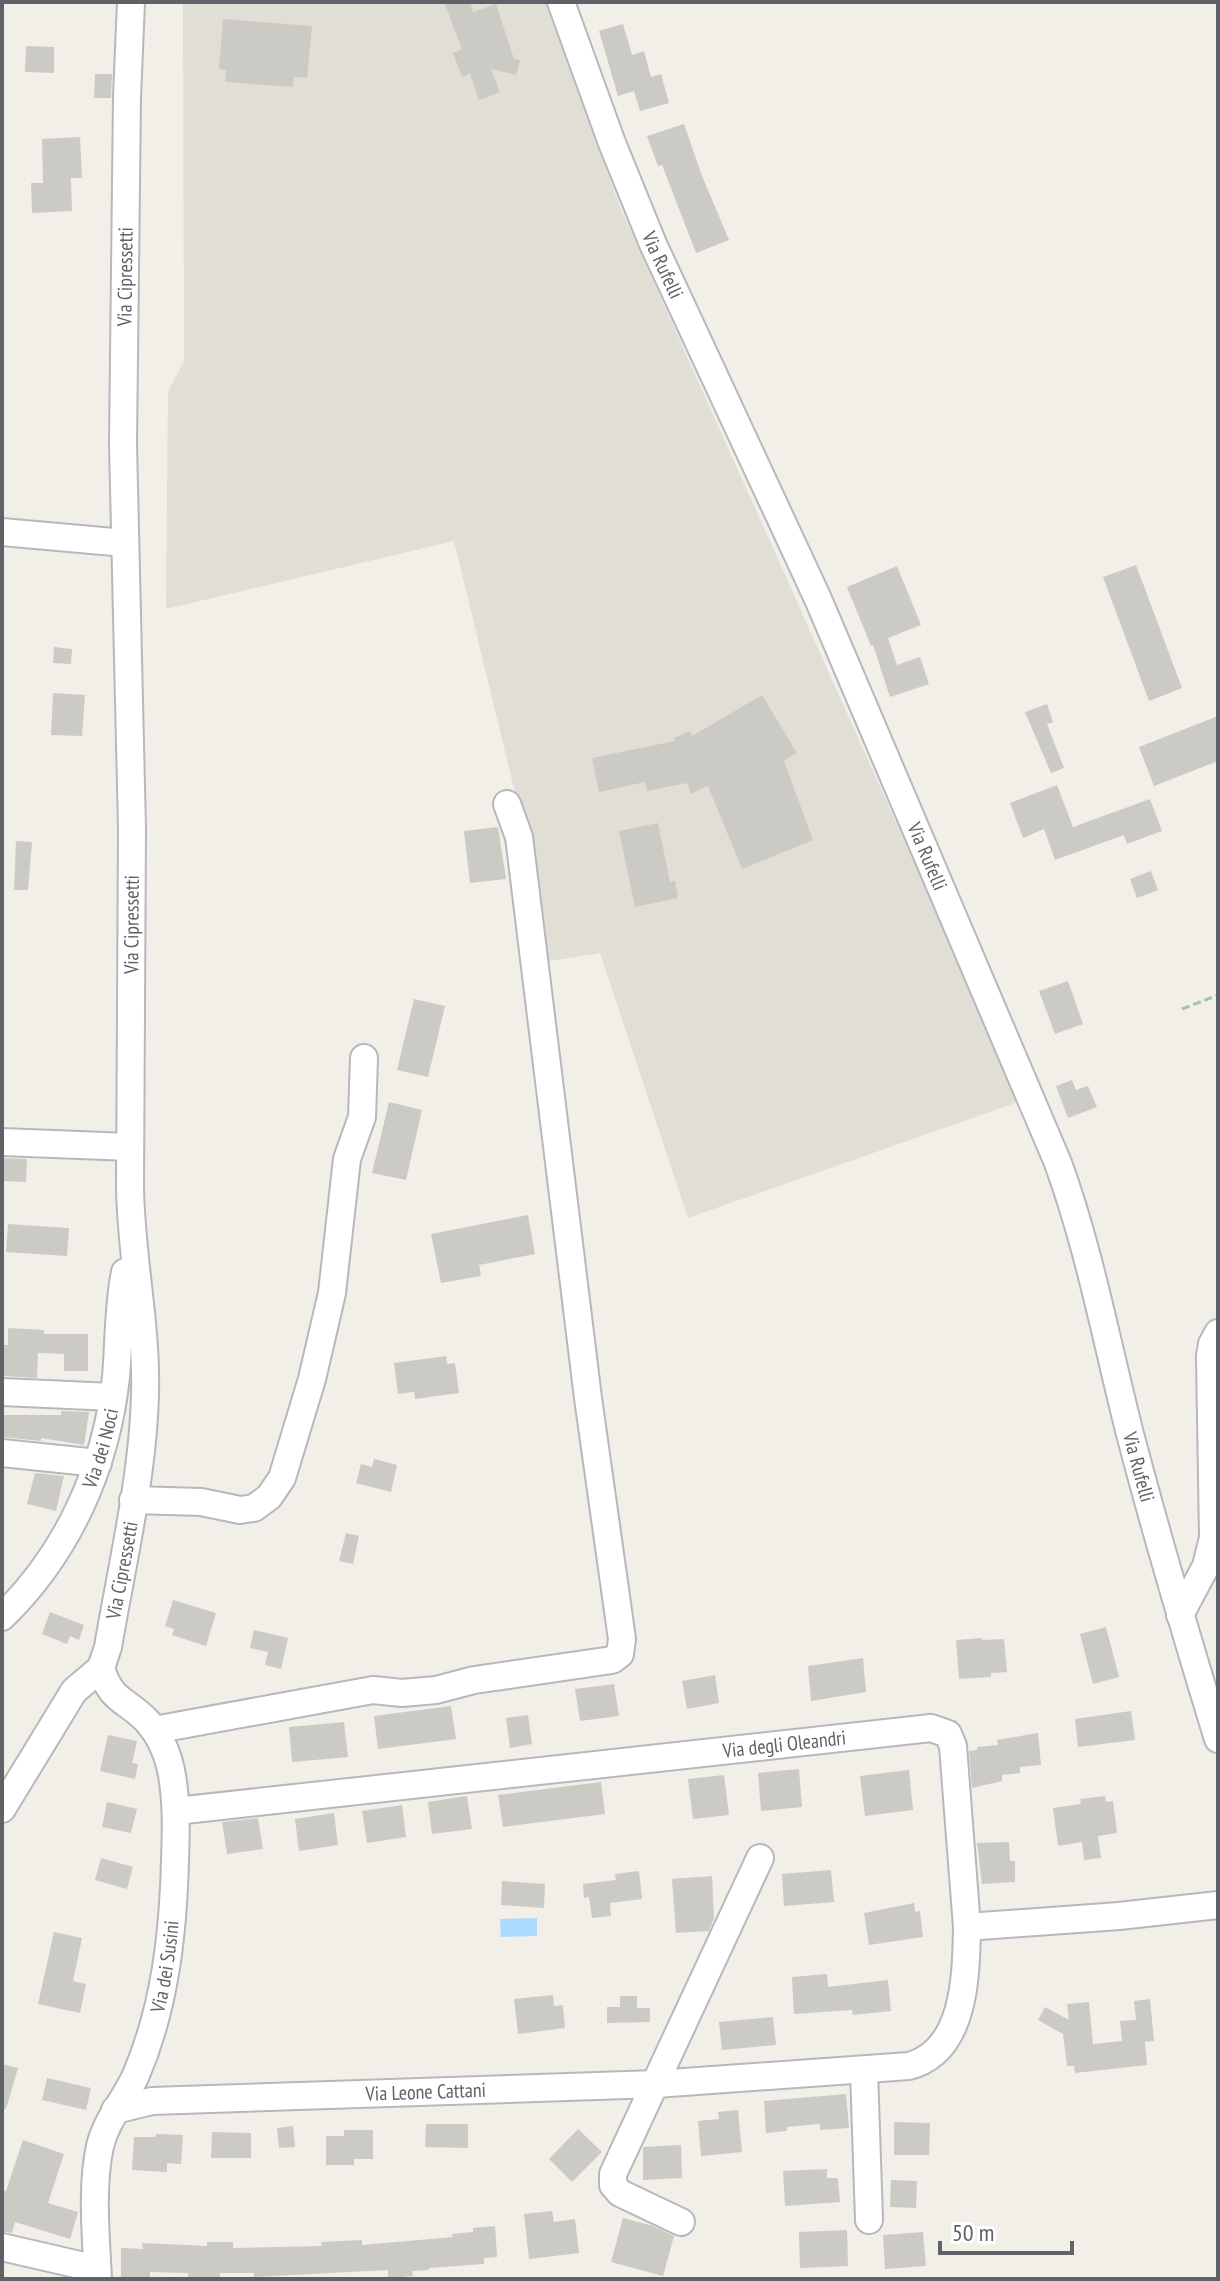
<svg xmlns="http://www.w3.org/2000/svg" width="1220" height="2281" viewBox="0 0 1220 2281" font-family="'PT Sans Narrow',sans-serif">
  <rect width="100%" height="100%" fill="#f1efe8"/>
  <polygon fill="#e1ded6" points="183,2 545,2 620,207 1021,1101 688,1218 600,953 545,962 525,834 454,541 166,609 168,392 184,361"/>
  <polygon fill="#aadaff" points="537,1918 537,1936 501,1937 500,1919"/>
  <g fill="#cccac5">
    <polygon points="444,2 470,2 473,12 496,4 514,59 520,60 516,75 491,69 500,92 479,100 470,74 462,77 453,53 462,49"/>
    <polygon points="223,19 312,26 307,78 294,77 293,87 225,82 226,70 219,69"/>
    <polygon points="623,24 632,55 644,51 651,77 661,74 669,103 640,111 634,91 618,96 599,31"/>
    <polygon points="26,46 54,47 54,73 25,72"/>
    <polygon points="95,74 112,74 111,98 94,98"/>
    <polygon points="684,124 702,176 729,240 696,253 662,165 658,166 647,136"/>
    <polygon points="80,137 82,178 71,178 72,211 32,213 31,183 43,183 42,139"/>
    <polygon points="1136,565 1182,688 1149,701 1103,577"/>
    <polygon points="897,566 921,625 888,638 897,665 920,657 929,684 890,697 873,645 871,646 847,587"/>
    <polygon points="54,647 72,649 71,664 53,663"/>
    <polygon points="53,693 85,695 82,736 51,735"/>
    <polygon points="762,695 797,753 784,761 813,840 742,869 708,786 691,794 687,783 647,791 645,782 599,792 592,758 675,741 674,738 690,731 692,736"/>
    <polygon points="1047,704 1053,722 1047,724 1064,768 1051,773 1025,712"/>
    <polygon points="1218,716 1218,761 1154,786 1139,747"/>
    <polygon points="1057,785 1073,827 1150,799 1162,831 1127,844 1124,835 1055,860 1044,829 1023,838 1010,803"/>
    <polygon points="658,823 670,882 675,881 678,898 635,907 619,831"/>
    <polygon points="498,827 506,879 470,883 464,831"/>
    <polygon points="16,841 32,842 28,890 14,890"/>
    <polygon points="1151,871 1158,890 1137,898 1130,879"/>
    <polygon points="1068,981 1083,1024 1055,1034 1039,991"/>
    <polygon points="414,999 445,1006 428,1077 397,1070"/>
    <polygon points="1072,1080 1076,1090 1088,1086 1097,1107 1068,1118 1056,1086"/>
    <polygon points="389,1102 422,1110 406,1180 372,1173"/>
    <polygon points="2,1158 27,1159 26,1182 2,1181"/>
    <polygon points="528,1215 535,1254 479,1265 481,1276 441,1283 431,1234"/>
    <polygon points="8,1224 69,1228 67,1256 6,1252"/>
    <polygon points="8,1328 44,1330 44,1334 88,1334 88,1371 64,1371 64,1354 38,1353 37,1378 3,1376 2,1345 8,1345"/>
    <polygon points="446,1356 447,1364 455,1363 459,1393 415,1399 414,1392 398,1394 394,1363"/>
    <polygon points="61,1411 89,1412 84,1445 41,1438 41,1441 2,1437 2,1415 61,1415"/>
    <polygon points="374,1459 397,1465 391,1492 356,1483 361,1464 372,1467"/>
    <polygon points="35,1473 64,1476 56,1511 27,1504"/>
    <polygon points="346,1533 359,1536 353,1564 339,1561"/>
    <polygon points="173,1600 216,1613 206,1646 172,1635 174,1629 165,1626"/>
    <polygon points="50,1612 84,1625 79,1640 70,1636 67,1644 42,1634"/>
    <polygon points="1106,1627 1119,1677 1093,1684 1080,1634"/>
    <polygon points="254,1630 288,1638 281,1669 265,1665 268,1652 250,1648"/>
    <polygon points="982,1638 982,1640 1004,1639 1007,1672 991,1673 991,1677 959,1679 956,1640"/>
    <polygon points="863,1658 866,1692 811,1701 808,1666"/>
    <polygon points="715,1675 719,1703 687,1709 682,1681"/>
    <polygon points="614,1684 619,1716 580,1721 575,1689"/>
    <polygon points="451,1706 456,1739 378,1749 374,1716"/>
    <polygon points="1131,1711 1135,1740 1078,1747 1075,1719"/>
    <polygon points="528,1715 532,1744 510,1748 506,1718"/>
    <polygon points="344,1722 348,1757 292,1762 289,1727"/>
    <polygon points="1038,1733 1041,1765 1020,1767 1020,1773 1002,1775 1002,1781 972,1788 969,1751 977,1750 977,1747 998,1745 997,1740"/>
    <polygon points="108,1735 137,1741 132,1763 138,1764 135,1779 100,1771"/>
    <polygon points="799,1769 802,1807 761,1811 758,1773"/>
    <polygon points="909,1770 913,1810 865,1816 860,1776"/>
    <polygon points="724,1775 729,1815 693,1819 688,1779"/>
    <polygon points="601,1782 605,1814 503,1827 498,1795"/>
    <polygon points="467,1796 472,1829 432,1834 428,1802"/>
    <polygon points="1105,1796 1106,1802 1113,1801 1117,1833 1098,1836 1101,1858 1084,1860 1082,1842 1058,1846 1053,1808 1081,1804 1080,1799"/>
    <polygon points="107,1802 137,1809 131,1833 102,1827"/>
    <polygon points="402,1805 406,1837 367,1843 362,1811"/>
    <polygon points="334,1813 338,1845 299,1851 295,1819"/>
    <polygon points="258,1818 263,1849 227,1854 222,1822"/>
    <polygon points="1009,1842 1010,1861 1015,1861 1015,1882 982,1884 977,1843"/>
    <polygon points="101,1858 133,1867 127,1889 95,1880"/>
    <polygon points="831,1870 834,1902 784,1906 782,1874"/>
    <polygon points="639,1871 642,1899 610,1903 611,1916 592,1918 589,1897 584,1898 583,1884 616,1880 615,1874"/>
    <polygon points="712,1876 714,1918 709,1931 676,1933 672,1879"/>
    <polygon points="502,1881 545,1884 544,1908 501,1905"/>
    <polygon points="914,1903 915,1912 920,1911 923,1937 869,1945 864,1913"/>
    <polygon points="54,1932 82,1938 73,1981 86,1984 80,2013 38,2004"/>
    <polygon points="827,1974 828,1987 888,1980 891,2011 853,2015 852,2010 794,2014 792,1977"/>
    <polygon points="553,1995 554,2006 563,2005 565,2028 518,2034 514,1999"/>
    <polygon points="620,1996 637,1996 637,2008 650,2008 650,2022 607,2023 607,2007 620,2007"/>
    <polygon points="1150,1999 1154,2041 1145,2042 1147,2065 1075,2073 1074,2066 1067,2066 1063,2034 1038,2020 1045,2007 1069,2020 1067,2004 1089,2002 1093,2044 1122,2041 1120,2021 1136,2020 1134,2001"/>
    <polygon points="773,2017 776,2045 722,2050 719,2022"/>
    <polygon points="2,2064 18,2068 6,2109 2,2109"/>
    <polygon points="47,2078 91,2088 86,2110 42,2100"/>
    <polygon points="846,2094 849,2128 820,2130 820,2124 787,2127 787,2131 766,2133 764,2101"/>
    <polygon points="738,2110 742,2152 701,2156 698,2121 719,2119 718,2112"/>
    <polygon points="894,2122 930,2123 929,2155 894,2155"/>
    <polygon points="426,2124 468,2124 468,2148 425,2147"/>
    <polygon points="293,2126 295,2147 279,2148 277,2128"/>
    <polygon points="578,2129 602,2152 572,2182 549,2159"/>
    <polygon points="344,2130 373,2130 373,2159 354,2159 354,2165 326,2165 326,2136 344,2136"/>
    <polygon points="212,2132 251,2133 251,2158 211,2158"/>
    <polygon points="156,2134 183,2135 181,2164 167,2163 167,2172 132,2170 134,2137 155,2137"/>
    <polygon points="23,2140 64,2154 48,2203 78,2212 70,2239 15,2222 12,2233 2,2231 2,2190 6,2191"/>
    <polygon points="681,2145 682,2178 643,2180 643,2147"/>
    <polygon points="827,2169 827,2178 838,2178 840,2202 785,2206 783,2171"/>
    <polygon points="891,2180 917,2181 916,2208 890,2207"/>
    <polygon points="552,2211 554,2222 575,2219 579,2253 529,2259 524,2214"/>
    <polygon points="623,2218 653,2226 674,2236 663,2276 611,2262"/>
    <polygon points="495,2226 497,2257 484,2258 484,2264 429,2268 429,2270 412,2271 413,2276 388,2278 388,2270 254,2277 254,2273 220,2273 220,2279 188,2279 188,2273 150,2272 150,2279 121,2279 121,2248 143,2249 142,2243 207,2246 207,2242 233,2242 233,2248 322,2246 321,2242 362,2240 362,2245 453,2237 452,2234 473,2232 473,2228"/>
    <polygon points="847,2230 848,2266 800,2268 799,2232"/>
    <polygon points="923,2232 926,2266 885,2269 883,2235"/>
  </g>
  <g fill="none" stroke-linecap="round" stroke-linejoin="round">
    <g stroke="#b5b8bc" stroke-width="30">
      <g id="minor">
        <path id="s1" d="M561,2L612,143L653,244L818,599L1058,1163C1090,1251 1107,1344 1130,1434C1157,1537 1187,1638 1218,1739"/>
        <polyline points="2,532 125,543"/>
        <polyline points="2,1142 130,1147"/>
        <polyline points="2,1392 113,1397"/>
        <polyline points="2,1453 98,1463"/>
        <polyline points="133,1500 201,1502 240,1510 254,1508 269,1497 282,1478 312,1379 332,1293 347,1159 362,1117 364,1058"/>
        <polyline points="1180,1615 1206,1566 1213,1538 1210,1356 1212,1344 1218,1333"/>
        <path id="s2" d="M2,1617C68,1553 106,1468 116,1377C119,1342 118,1306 125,1272"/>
        <polyline points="154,1730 373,1690 402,1693 436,1690 474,1680 612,1660 620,1654 622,1639 588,1398 519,837 507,804"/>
        <path id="s3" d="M2,1809L74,1691L101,1668L108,1647C122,1565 143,1476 145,1394C147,1325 131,1257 130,1188L132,829L123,444L127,97L131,2"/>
        <path id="s4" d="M176,1811L931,1728L948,1734L953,1746L967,1927L1119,1916L1218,1905"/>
        <polyline points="864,2071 869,2220"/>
        <path id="s5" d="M115,2110L152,2101L656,2084L909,2066C966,2051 966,1974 967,1927"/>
        <polyline points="681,2222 620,2193 613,2185 613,2174 760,1858"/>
        <polyline points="2,2247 97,2269"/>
        <path id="s6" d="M98,2279C96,2236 91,2188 100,2146C107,2118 125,2100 136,2075C165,2007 173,1934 175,1861C176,1831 177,1800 171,1770C167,1752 160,1735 147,1721C126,1699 111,1702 101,1668"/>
      </g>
    </g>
    <polyline stroke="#9cc7a9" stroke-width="3" stroke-dasharray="8 4" stroke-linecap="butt" points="1182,1009 1218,995"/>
    <use href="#minor" stroke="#fff" stroke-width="26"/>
  </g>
  <g text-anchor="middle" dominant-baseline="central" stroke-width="7" stroke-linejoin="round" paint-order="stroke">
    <g font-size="20" fill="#5f6368" stroke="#fff">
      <text stroke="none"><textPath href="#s1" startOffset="282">Via Rufelli</textPath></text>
      <text stroke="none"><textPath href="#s3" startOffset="1570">Via Cipressetti</textPath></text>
      <text stroke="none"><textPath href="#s1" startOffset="930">Via Rufelli</textPath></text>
      <text stroke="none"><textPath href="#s3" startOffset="922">Via Cipressetti</textPath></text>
      <text stroke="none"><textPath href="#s2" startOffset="198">Via dei Noci</textPath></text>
      <text stroke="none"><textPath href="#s1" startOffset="1578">Via Rufelli</textPath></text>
      <text stroke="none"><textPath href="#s3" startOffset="274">Via Cipressetti</textPath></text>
      <text stroke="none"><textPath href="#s4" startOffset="612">Via degli Oleandri</textPath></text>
      <text stroke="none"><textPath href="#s6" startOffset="326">Via dei Susini</textPath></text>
      <text stroke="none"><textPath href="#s5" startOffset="312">Via Leone Cattani</textPath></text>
    </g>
  </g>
  <rect width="1220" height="2281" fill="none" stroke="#5f6368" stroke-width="8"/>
  <path d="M940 2241v12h132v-12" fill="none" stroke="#5f6368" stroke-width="4"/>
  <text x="952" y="2241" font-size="24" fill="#5f6368" stroke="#ffffff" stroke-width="6" paint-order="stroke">50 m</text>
</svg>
